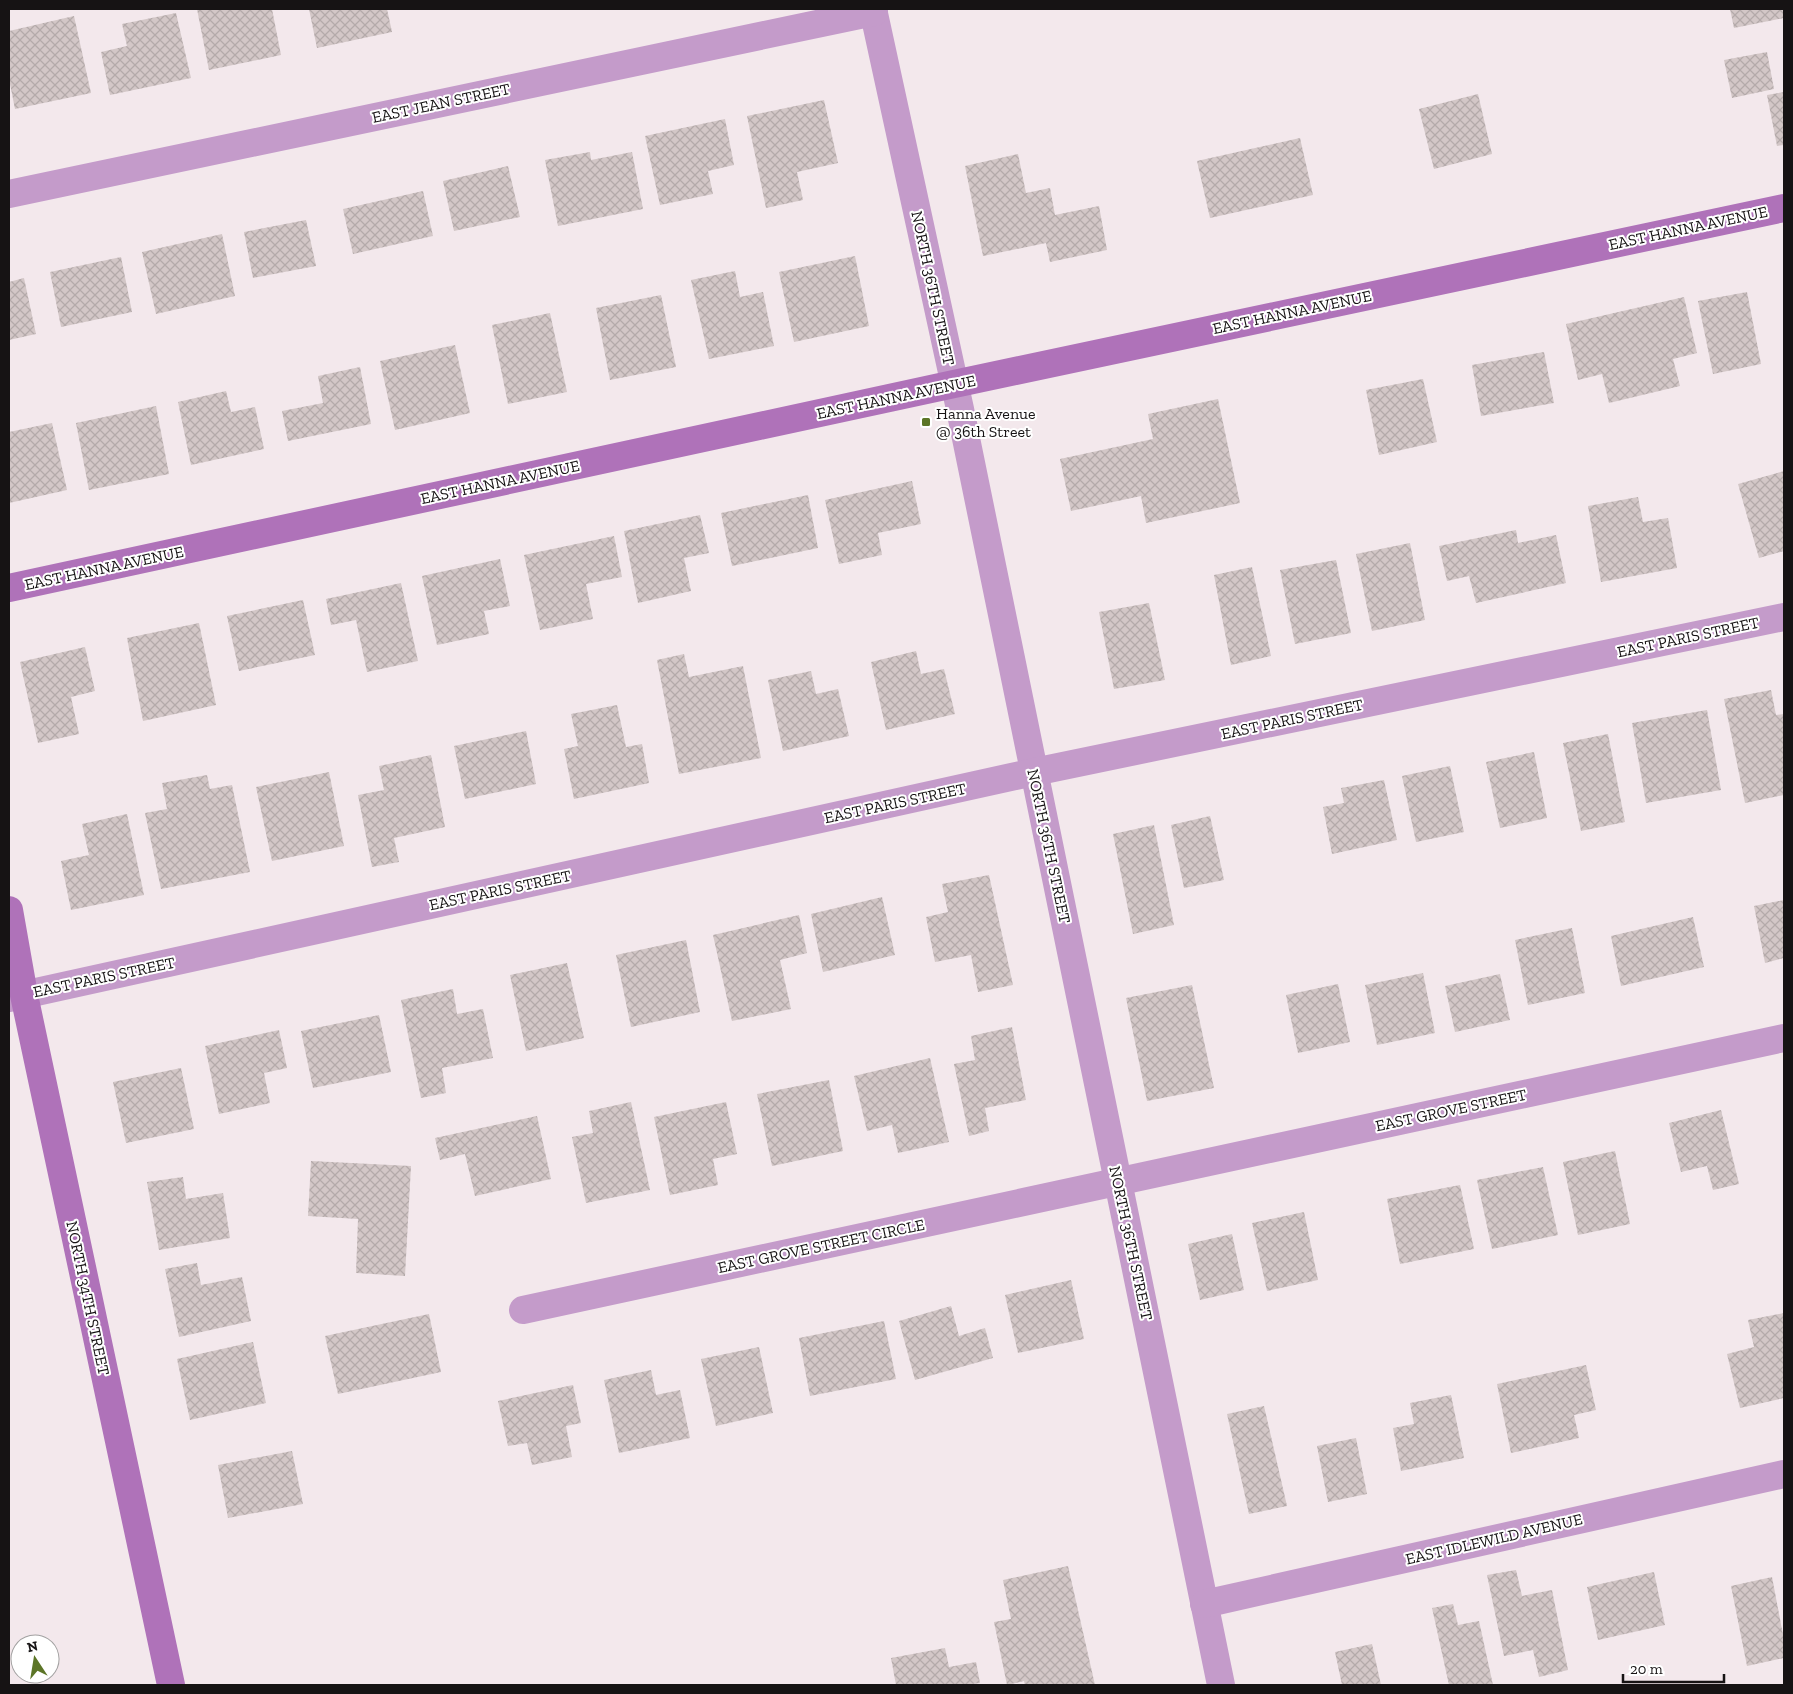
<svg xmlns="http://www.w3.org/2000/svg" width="1793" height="1694" viewBox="0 0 1793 1694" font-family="'Zilla Slab',serif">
  <defs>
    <pattern id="building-cross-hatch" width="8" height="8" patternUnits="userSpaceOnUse" patternTransform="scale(1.25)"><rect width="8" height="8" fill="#d3c7c7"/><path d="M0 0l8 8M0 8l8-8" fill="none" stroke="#b4aaaa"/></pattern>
  </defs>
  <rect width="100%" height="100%" fill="#f3e8ec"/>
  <g fill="url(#building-cross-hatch)">
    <polygon points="197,9 272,9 281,55 209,70"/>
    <polygon points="309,9 387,9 392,32 317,48"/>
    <polygon points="1730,9 1784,9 1784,18 1734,28"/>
    <polygon points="176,13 191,78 110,95 101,52 127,46 122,24"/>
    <polygon points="74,16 91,93 15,109 9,79 9,31"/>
    <polygon points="1767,52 1774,89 1732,98 1724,60"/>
    <polygon points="1784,92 1784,145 1777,146 1767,95"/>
    <polygon points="1478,94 1492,154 1434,169 1419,109"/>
    <polygon points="824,100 838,163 797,172 803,200 766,208 747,116"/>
    <polygon points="725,119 734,165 708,171 713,194 660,205 645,136"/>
    <polygon points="1300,138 1313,195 1210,218 1197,161"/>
    <polygon points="590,152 591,160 632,152 643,209 558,226 545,160"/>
    <polygon points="1018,154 1026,193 1050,188 1055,215 1099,206 1107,250 1050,262 1046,243 983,256 965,166"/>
    <polygon points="508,166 520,217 454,231 443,181"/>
    <polygon points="423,191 433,236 353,254 343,209"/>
    <polygon points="306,220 316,266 253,278 244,232"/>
    <polygon points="222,234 235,296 156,314 142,252"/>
    <polygon points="855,256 869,326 794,342 779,272"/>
    <polygon points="121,257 132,312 61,327 50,272"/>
    <polygon points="735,271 740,297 763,292 774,346 709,359 691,280"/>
    <polygon points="24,278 36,334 9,340 9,282"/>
    <polygon points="1747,292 1761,364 1713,374 1698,301"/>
    <polygon points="661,295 676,367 610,380 596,308"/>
    <polygon points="1684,297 1697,353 1673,359 1680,386 1609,403 1602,374 1578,380 1566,324"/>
    <polygon points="550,313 567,392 508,404 492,325"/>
    <polygon points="455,345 470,413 395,430 380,361"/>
    <polygon points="1544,352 1554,403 1481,416 1472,365"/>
    <polygon points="360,367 371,424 288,441 282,411 323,403 318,376"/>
    <polygon points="1423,379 1437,442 1379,455 1366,390"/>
    <polygon points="226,391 231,412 255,407 264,449 191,465 178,402"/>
    <polygon points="1218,399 1240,503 1146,523 1141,496 1071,511 1060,459 1153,439 1148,414"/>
    <polygon points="156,406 169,474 89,490 76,423"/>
    <polygon points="52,423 67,490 9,503 9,432"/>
    <polygon points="1784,471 1784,551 1759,558 1738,484"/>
    <polygon points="912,481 921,524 878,533 882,555 839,564 825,500"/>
    <polygon points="808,495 818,548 732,566 721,513"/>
    <polygon points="1638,497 1643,522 1668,518 1677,568 1601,582 1588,506"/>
    <polygon points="700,515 709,553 684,558 691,591 638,603 624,531"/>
    <polygon points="1516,530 1518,543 1556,535 1566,583 1476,603 1469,576 1447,581 1439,546"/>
    <polygon points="614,536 622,577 586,584 593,619 540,630 524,555"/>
    <polygon points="1410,543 1425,620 1372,631 1356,554"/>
    <polygon points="500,559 510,606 484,611 489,634 437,645 422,576"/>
    <polygon points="1336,560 1351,633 1295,644 1280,570"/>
    <polygon points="1252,567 1271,656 1231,665 1214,575"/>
    <polygon points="401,583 418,661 367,672 356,620 331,625 326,599"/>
    <polygon points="303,600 315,655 239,671 227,616"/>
    <polygon points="1149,603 1165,680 1114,689 1099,612"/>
    <polygon points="199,623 216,705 143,721 127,638"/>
    <polygon points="85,647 95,691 71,697 79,734 38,743 20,662"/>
    <polygon points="916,651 921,674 944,669 955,714 886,730 871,662"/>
    <polygon points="684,654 689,677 743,666 761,758 679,774 657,660"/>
    <polygon points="811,671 816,694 838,689 849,736 783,751 768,680"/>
    <polygon points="1771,690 1776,715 1784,714 1784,795 1745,803 1724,699"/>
    <polygon points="617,705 626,747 642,744 649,783 574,799 564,749 578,746 571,714"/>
    <polygon points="1707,710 1721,790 1646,803 1632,723"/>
    <polygon points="526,731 536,784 465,799 454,746"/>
    <polygon points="1608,734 1625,822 1581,831 1563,743"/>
    <polygon points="1534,752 1547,818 1500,828 1486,762"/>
    <polygon points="431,755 445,827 394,838 399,862 372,867 358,795 384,790 379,766"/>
    <polygon points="1450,766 1464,832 1416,842 1402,776"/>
    <polygon points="329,772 344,846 272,861 256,787"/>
    <polygon points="207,775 210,789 232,785 250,872 161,889 145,813 167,809 162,783"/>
    <polygon points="1384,780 1397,840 1332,854 1323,807 1344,803 1341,788"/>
    <polygon points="127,814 144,895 71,910 61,861 89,855 82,824"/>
    <polygon points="1210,816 1224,880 1184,888 1171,825"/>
    <polygon points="1154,825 1174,925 1133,934 1113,834"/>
    <polygon points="989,875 1013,985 978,992 971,955 935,962 926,917 948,912 942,884"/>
    <polygon points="882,897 895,955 823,972 811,914"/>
    <polygon points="1784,900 1784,958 1765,963 1754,906"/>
    <polygon points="799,915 807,953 780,960 791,1009 732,1021 713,935"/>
    <polygon points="1693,917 1704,967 1621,986 1611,936"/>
    <polygon points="1572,928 1585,993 1528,1005 1515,940"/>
    <polygon points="686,940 700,1012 631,1027 616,955"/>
    <polygon points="567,963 584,1038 526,1051 510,975"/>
    <polygon points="1423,973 1435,1033 1377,1045 1365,985"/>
    <polygon points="1500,974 1510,1020 1455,1032 1445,986"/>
    <polygon points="1338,984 1350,1042 1298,1053 1286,995"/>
    <polygon points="1192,985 1214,1088 1147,1101 1126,998"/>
    <polygon points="453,989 457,1014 483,1009 493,1058 442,1068 446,1093 421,1098 401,1000"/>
    <polygon points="379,1015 391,1072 313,1088 301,1031"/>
    <polygon points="1012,1027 1026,1100 985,1108 989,1131 969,1136 954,1064 975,1060 971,1036"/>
    <polygon points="279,1030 287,1068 264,1073 270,1103 219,1114 205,1046"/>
    <polygon points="930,1058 949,1142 898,1153 892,1125 867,1131 854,1076"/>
    <polygon points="181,1068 194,1129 126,1143 113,1082"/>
    <polygon points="829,1080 843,1151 772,1166 757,1094"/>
    <polygon points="631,1102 650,1190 586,1203 572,1137 593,1133 589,1111"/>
    <polygon points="726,1102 737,1154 713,1159 718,1185 670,1195 654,1117"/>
    <polygon points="1721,1110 1739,1184 1713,1190 1707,1166 1681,1172 1669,1123"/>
    <polygon points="537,1116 551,1179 475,1196 465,1154 440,1160 435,1138"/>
    <polygon points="1615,1151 1630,1224 1578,1235 1563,1162"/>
    <polygon points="311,1161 411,1166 405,1276 356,1273 358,1219 308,1216"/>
    <polygon points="1543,1167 1558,1235 1492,1249 1477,1180"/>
    <polygon points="183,1177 186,1199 223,1193 230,1238 159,1250 147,1182"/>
    <polygon points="1460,1185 1474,1249 1400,1264 1387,1199"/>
    <polygon points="1304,1212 1318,1280 1267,1291 1252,1223"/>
    <polygon points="1232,1234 1244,1290 1200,1300 1188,1244"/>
    <polygon points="197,1263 201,1285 242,1277 251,1321 179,1337 165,1269"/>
    <polygon points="1071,1280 1084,1339 1018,1353 1005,1295"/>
    <polygon points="951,1306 959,1336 985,1328 993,1358 915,1380 899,1321"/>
    <polygon points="1784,1313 1784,1398 1740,1408 1727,1354 1754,1347 1748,1320"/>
    <polygon points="429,1314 441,1372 338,1394 325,1336"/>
    <polygon points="884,1321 896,1379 810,1396 799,1338"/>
    <polygon points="253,1342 266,1403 190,1420 177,1359"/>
    <polygon points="759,1347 773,1413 716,1426 701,1359"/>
    <polygon points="1586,1365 1596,1410 1574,1415 1579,1438 1511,1453 1497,1384"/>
    <polygon points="651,1370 656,1395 680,1390 690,1438 619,1453 604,1380"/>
    <polygon points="573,1385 581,1423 566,1426 572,1457 532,1465 527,1443 508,1446 498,1401"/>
    <polygon points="1451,1395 1464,1458 1401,1471 1393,1428 1414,1424 1410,1403"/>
    <polygon points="1264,1406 1287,1506 1249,1514 1227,1414"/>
    <polygon points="1356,1438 1367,1494 1328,1502 1317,1446"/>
    <polygon points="292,1451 303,1504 228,1518 218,1465"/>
    <polygon points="1068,1566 1095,1685 1025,1685 1024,1681 1007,1685 994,1622 1011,1619 1003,1580"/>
    <polygon points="1516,1570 1522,1596 1552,1590 1568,1670 1539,1677 1533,1650 1504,1656 1487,1575"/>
    <polygon points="1654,1572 1665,1625 1598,1640 1587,1587"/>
    <polygon points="1772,1577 1784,1640 1784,1658 1747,1666 1731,1586"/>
    <polygon points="1453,1604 1458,1625 1479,1621 1493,1685 1449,1685 1432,1608"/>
    <polygon points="1372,1644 1381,1685 1342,1685 1335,1652"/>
    <polygon points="945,1648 949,1667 976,1662 980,1683 965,1685 896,1685 891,1658"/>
  </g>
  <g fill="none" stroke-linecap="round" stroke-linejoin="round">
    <g stroke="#c49bca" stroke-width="28">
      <polyline points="873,9 960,409 1221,1685"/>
      <polyline points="9,194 874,12"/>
      <polyline points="9,998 1034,772 1784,617"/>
      <polyline points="523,1310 1784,1038"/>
      <polyline points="1204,1604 1784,1474"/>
    </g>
    <g stroke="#af72b9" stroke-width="28">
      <polyline points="9,588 954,384 1784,208"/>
      <polyline points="9,910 24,995 171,1685"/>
    </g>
  </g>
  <rect fill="#5c7527" stroke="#fff" stroke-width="2" x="921" y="417" width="10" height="10" rx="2.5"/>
  <g text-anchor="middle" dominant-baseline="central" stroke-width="4" stroke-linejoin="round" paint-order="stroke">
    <g font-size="16" fill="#161314" stroke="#fff">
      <text transform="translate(441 103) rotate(-12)">EAST JEAN STREET</text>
      <text transform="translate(1688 228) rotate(-12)">EAST HANNA AVENUE</text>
      <text transform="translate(933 288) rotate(78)">NORTH 36TH STREET</text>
      <text transform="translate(1292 312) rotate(-12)">EAST HANNA AVENUE</text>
      <text transform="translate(896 397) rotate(-12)">EAST HANNA AVENUE</text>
      <text transform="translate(500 482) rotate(-12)">EAST HANNA AVENUE</text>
      <text transform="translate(104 568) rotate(-12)">EAST HANNA AVENUE</text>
      <text transform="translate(1688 637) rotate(-12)">EAST PARIS STREET</text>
      <text transform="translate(1292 719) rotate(-12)">EAST PARIS STREET</text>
      <text transform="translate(895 803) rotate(-12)">EAST PARIS STREET</text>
      <text transform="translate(1049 846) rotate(78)">NORTH 36TH STREET</text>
      <text transform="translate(500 890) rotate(-12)">EAST PARIS STREET</text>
      <text transform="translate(104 977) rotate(-12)">EAST PARIS STREET</text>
      <text transform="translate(1451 1110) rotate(-12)">EAST GROVE STREET</text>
      <text transform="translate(1131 1243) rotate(78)">NORTH 36TH STREET</text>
      <text transform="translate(821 1246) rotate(-12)">EAST GROVE STREET CIRCLE</text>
      <text transform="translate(88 1298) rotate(78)">NORTH 34TH STREET</text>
      <text transform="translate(1494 1539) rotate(-13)">EAST IDLEWILD AVENUE</text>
    </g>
    <g font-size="16" fill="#161314" stroke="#fff" text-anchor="start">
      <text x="936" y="413">Hanna Avenue<tspan x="936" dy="18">@ 36th Street</tspan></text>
    </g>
  </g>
  <rect width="1793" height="1694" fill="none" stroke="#161314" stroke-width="20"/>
  <g transform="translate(35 1659) rotate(348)"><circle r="24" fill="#ffffff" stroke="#a2a1a1"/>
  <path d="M0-4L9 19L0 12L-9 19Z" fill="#5c7527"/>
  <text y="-8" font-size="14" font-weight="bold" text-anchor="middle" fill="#161314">N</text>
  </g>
  <path d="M1623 1674v8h101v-8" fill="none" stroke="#161314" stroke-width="2.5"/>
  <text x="1630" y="1674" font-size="15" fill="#161314" stroke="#ffffff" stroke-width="4" paint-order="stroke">20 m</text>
</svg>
